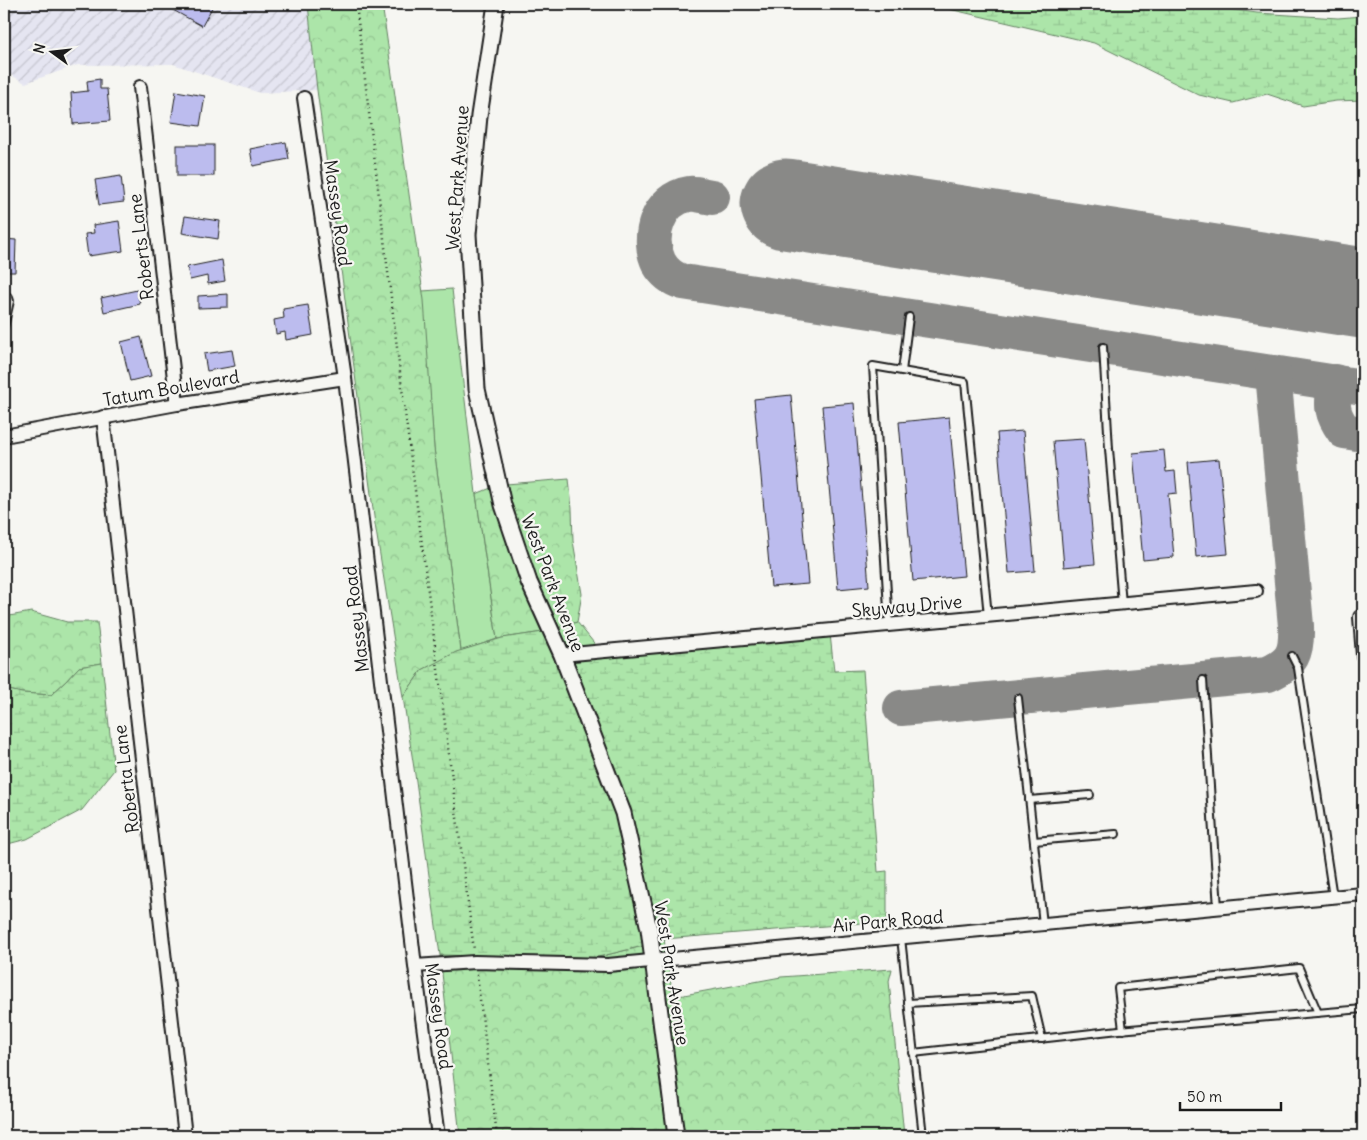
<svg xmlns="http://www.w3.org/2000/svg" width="1367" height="1140" viewBox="0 0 1367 1140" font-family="Delius,sans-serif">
  <defs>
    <pattern id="industrial-furrows" width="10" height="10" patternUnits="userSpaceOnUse" patternTransform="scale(1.25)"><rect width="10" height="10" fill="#e5e5f1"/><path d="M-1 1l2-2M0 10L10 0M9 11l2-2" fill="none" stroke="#c4c4ce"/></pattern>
    <pattern id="forest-crowns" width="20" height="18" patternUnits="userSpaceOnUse" patternTransform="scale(1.25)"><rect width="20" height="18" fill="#ace5a9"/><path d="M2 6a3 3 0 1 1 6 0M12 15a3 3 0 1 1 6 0" fill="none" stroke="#93c491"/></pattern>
    <pattern id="wetland-marsh" width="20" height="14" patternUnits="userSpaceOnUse" patternTransform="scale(1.25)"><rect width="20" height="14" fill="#ace5a9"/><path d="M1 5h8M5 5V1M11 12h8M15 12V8" fill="none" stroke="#93c491"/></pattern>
  </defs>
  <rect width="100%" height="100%" fill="#f6f6f2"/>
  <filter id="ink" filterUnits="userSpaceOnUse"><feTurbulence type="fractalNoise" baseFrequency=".02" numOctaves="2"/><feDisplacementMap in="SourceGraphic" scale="10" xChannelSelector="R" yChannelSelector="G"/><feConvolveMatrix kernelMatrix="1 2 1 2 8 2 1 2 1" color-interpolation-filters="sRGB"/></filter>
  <g filter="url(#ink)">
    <polygon fill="url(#industrial-furrows)" points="4,4 308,4 317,90 260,93 173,64 78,65 25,83 4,71"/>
    <polygon fill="#ace5a9" stroke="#648062" points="452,289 476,494 497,639 461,651 434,448 422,291"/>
    <g fill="url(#forest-crowns)" stroke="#648062">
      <polygon points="308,4 382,4 424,300 434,448 461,651 422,670 403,697 375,524 317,90"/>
      <path d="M569,479L572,509L573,541L582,594L577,622L558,628C537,581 518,534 506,484Z"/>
      <path d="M491,488C503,538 522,585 543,632L497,639L476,494Z"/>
      <polygon points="31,612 67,622 97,622 102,663 79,667 66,681 51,695 22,693 4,689 4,617"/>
      <polygon points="664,939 673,997 781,977 892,969 889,981 904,1136 684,1136 658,941"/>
      <polygon points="643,946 668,1136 460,1136 440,955 590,959"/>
    </g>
    <g fill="url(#wetland-marsh)" stroke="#648062">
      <polygon points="928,4 1191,4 1257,13 1338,18 1363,16 1363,100 1336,101 1303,106 1267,94 1233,103 1199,95 1094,43"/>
      <polygon points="577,622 606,658 830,634 834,671 863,670 878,872 887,871 887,921 664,939 658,941 656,928 630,811 569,653 558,628"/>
      <polygon points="543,632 554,657 616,814 641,930 643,946 590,959 440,955 416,781 403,697 422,670 456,652 502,638"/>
      <polygon points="102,663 114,770 82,810 27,839 4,845 4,689 22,693 51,695 66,681 79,667"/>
    </g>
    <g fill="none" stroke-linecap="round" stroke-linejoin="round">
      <g stroke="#898987" stroke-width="36">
        <path d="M712,197C704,196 696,193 689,194C658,199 646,237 659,263C664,272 673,279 683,282L1363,387"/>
        <path d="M1335,382C1332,405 1330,411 1344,431L1363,434"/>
        <path d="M901,708L1268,674C1293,663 1297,653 1296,626L1273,373"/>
      </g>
      <polyline stroke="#898987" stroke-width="91" points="786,204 1363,293"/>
    </g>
    <g fill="#bcbcee" stroke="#1c1c1c">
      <polygon points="4,4 10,4 4,16"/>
      <polygon points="162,4 214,4 202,26"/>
      <polygon points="100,79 100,89 107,89 110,121 73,124 71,93 88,91 87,81"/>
      <polygon points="176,91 205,96 200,126 171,122"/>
      <polygon points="286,142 289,159 253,166 250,149"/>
      <rect x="177" y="145" width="37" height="31"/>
      <polygon points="121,176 124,202 99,205 95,180"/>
      <polygon points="185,216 220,221 218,239 182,233"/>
      <polygon points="119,221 123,251 88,256 85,234 94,233 93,225"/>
      <polygon points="4,239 16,240 15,272 4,272"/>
      <polygon points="222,260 225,281 208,284 207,276 190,280 187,267"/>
      <polygon points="137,290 140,304 104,312 101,298"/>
      <polygon points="228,294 228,307 198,308 198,296"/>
      <polygon points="308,305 313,335 286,340 285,332 276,334 274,320 284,318 283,309"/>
      <polygon points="141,337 151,376 130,381 121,342"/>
      <polygon points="232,350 235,366 207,371 204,354"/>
      <polygon points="791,395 808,584 771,587 754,399"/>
      <polygon points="854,403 869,586 838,589 822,406"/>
      <polygon points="949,417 964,576 913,581 899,422"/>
      <polygon points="1023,431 1035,571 1009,573 997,433"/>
      <polygon points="1084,439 1095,564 1064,567 1053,441"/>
      <polygon points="1164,450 1166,472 1175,471 1177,493 1168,494 1174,557 1143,560 1133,453"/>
      <polygon points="1219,459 1228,554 1196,557 1188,462"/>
    </g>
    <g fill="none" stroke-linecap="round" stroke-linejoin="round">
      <g stroke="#1c1c1c" stroke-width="10">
        <g id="service">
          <polyline points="4,296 7,296 9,298 10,301 4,327"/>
          <polyline points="1103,347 1109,449 1122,604"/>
          <polyline points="902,371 909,317"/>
          <polyline points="889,625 873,366 965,382 988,616"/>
          <polyline points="1292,656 1298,668 1333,897"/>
          <polyline points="1203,680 1218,908"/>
          <polyline points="1018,698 1043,924"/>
          <polyline points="1029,800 1090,795"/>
          <polyline points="1034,841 1116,834"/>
          <polyline points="901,938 923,1136"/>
          <polyline points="908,1003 1032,996 1042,1039"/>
          <polyline points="1123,1030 1118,988 1299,968 1318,1013"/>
          <polyline points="913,1053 1119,1030 1363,1009"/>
        </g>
      </g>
      <g stroke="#1c1c1c" stroke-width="16">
        <g id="minor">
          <polyline points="140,87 177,404"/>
          <polyline points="304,98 345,378 415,966 438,1136"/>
          <polyline points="103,417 185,1136"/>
          <polyline points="4,436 177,404 345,378"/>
          <polyline points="1360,617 1363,656"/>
          <polyline points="562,655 1256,591"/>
          <polyline points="415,966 475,962 608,965 1363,894"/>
        </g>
      </g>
      <g stroke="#1c1c1c" stroke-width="19">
        <polyline id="tertiary" points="496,4 479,116 468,234 477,389 503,505 529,582 562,655 623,813 649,929 676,1136"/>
      </g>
      <g stroke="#1c1c1c" stroke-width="2.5" stroke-dasharray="1 4" stroke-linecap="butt">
        <polyline points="356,4 401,381 474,950"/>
        <polyline points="477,975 497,1136"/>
      </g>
      <use href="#service" stroke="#f6f6f2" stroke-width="6"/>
      <use href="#minor" stroke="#f6f6f2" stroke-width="12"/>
      <use href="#tertiary" stroke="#f6f6f2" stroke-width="15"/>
    </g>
  </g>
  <g text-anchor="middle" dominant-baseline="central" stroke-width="4.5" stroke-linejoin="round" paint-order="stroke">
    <g font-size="18" fill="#1c1c1c" stroke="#f6f6f2">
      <text transform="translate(457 178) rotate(-86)">West Park Avenue</text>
      <text transform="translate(338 213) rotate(82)">Massey Road</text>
      <text transform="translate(141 247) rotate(-97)">Roberts Lane</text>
      <text transform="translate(171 388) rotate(-10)">Tatum Boulevard</text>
      <text transform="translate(553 583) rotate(69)">West Park Avenue</text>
      <text transform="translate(907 606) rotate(-5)">Skyway Drive</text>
      <text transform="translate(356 619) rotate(-97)">Massey Road</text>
      <text transform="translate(126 779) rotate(-97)">Roberta Lane</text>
      <text transform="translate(888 921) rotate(-5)">Air Park Road</text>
      <text transform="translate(672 973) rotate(81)">West Park Avenue</text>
      <text transform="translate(439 1016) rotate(82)">Massey Road</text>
    </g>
  </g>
  <rect width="1367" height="1140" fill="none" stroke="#f6f6f2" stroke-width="20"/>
  <rect x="10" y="10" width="1347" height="1120" fill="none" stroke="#1c1c1c" stroke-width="2" filter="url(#ink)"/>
  <g transform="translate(52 52) rotate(285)" stroke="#f6f6f2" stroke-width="4" paint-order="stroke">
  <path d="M0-4L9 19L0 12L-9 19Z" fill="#1c1c1c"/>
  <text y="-8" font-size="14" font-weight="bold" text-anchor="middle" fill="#1c1c1c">N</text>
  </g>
  <path d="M1180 1102v8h101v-8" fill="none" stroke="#1c1c1c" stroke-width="2.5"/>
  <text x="1187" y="1102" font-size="15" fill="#1c1c1c" stroke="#f6f6f2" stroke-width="4" paint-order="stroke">50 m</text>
</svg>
